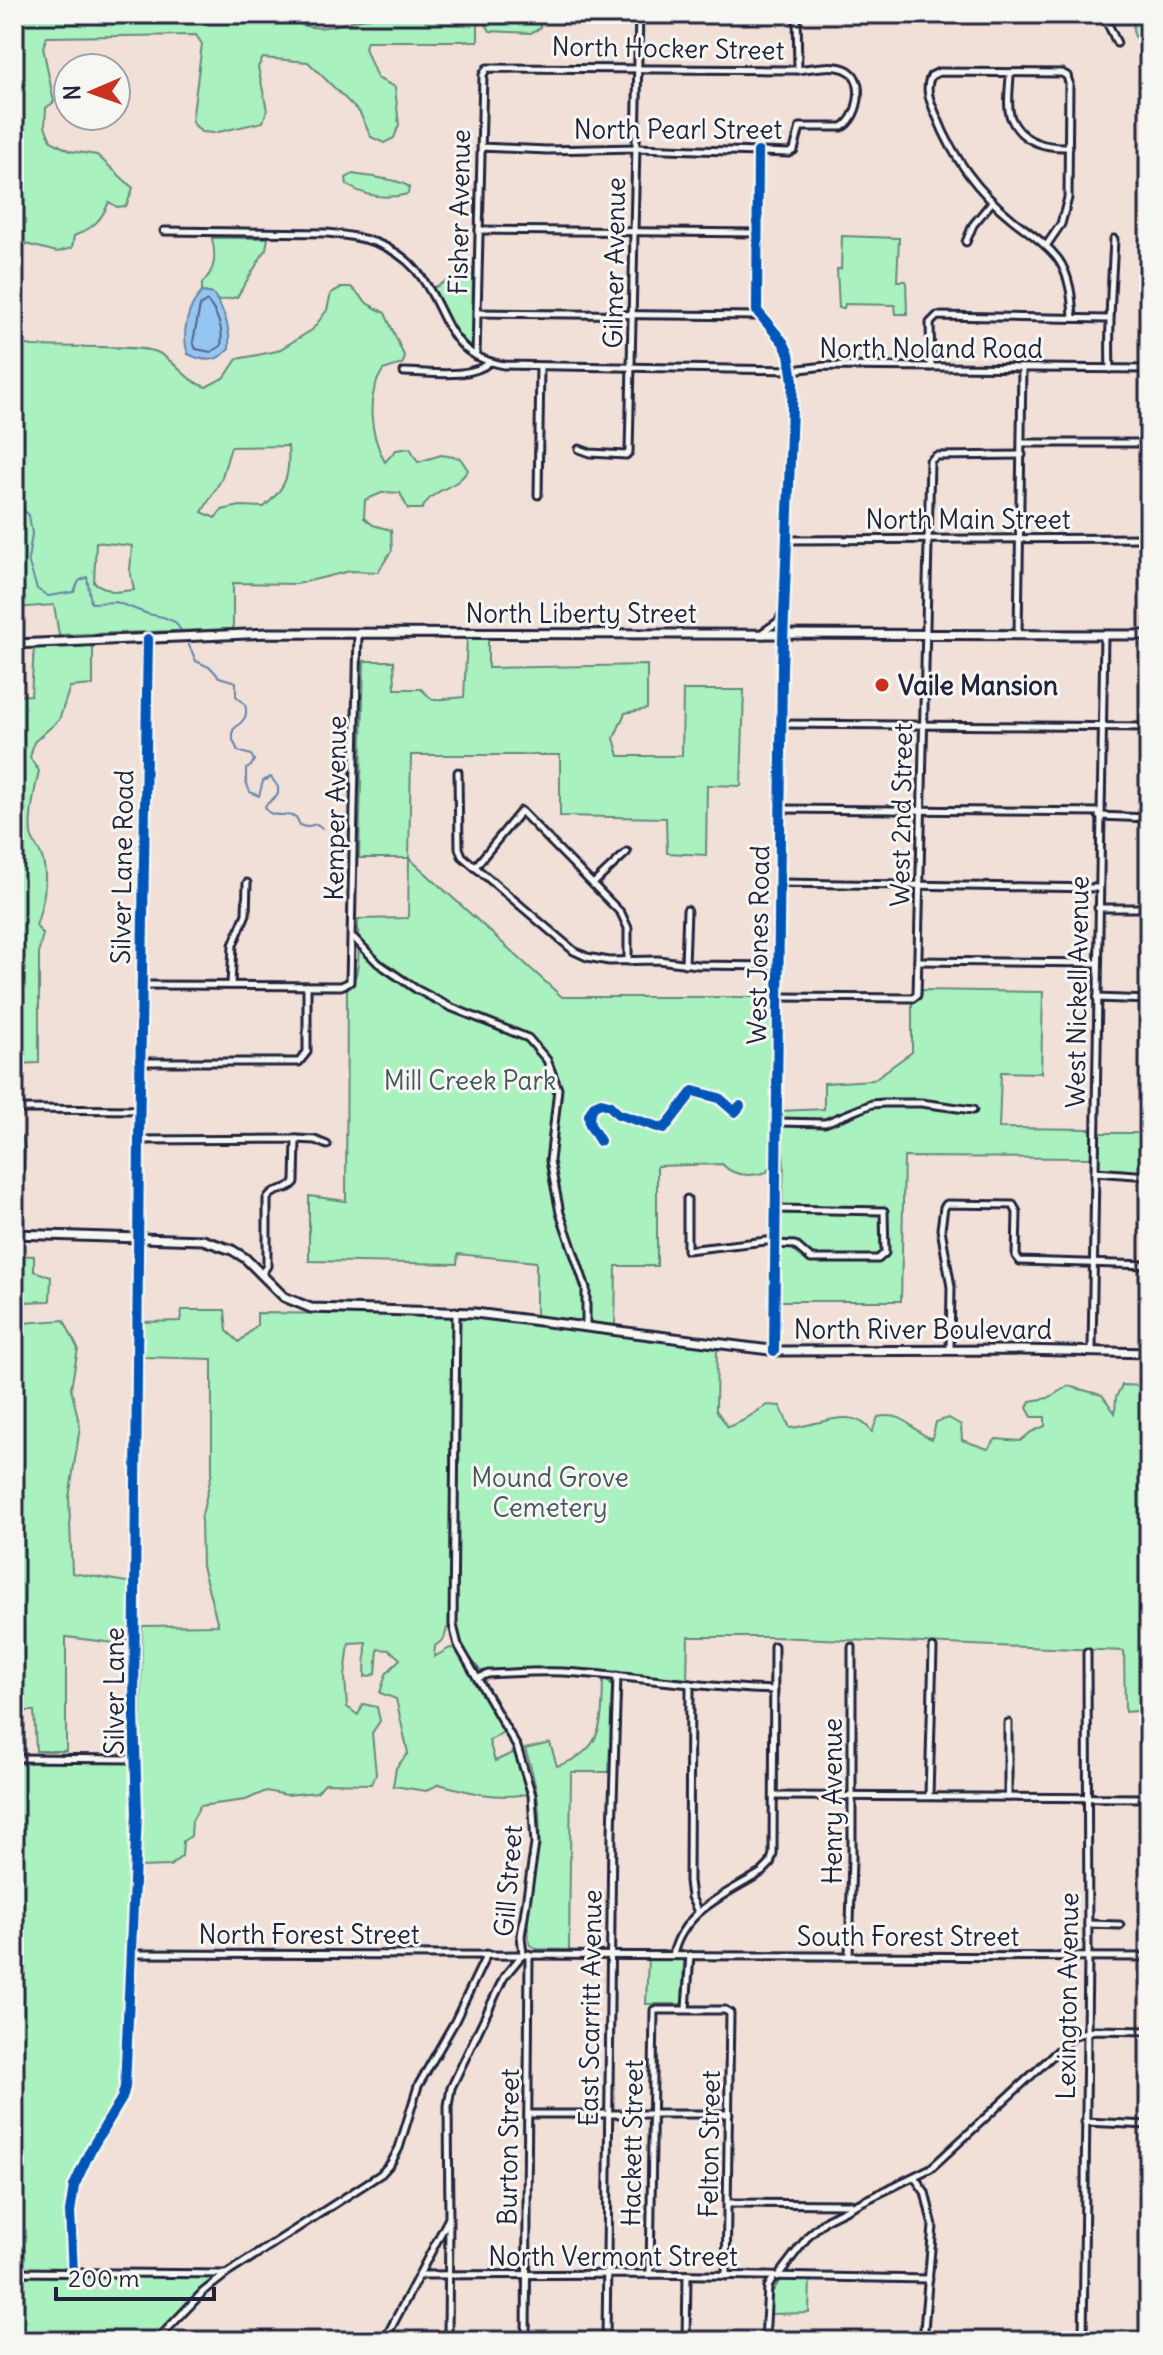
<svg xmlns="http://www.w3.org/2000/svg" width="1163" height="2355" viewBox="0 0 1163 2355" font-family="Delius,sans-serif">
  <rect width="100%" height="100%" fill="#f0e0d8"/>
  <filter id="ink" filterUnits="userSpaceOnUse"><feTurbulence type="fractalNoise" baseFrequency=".0125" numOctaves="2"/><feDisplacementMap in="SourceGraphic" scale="16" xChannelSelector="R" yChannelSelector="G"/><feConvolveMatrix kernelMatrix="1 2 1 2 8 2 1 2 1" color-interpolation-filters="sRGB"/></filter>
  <g filter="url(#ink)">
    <g fill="#a9f1be" stroke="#668a7c" stroke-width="2" fill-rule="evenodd">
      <path d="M14,14H299L302,25C327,33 345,20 370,18V14H478V41H367L365,48L377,78L395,87L399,125L394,138L384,143L371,137L360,113L308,62L263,58L258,67L267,110L263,122L214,133L201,132L192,122L202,44L196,35L47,37L43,47L54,102L46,108L45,126L51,141L70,151L97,155L133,188L126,206L117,207L109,202C101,221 93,228 74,236L72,248L57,252L14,241Z"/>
      <polygon points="483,14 540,14 540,28 531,33 490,31 483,19"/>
      <polygon points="1134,14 1149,14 1149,49 1139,46 1133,31"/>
      <path d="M353,174C368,177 400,179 409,187L408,194C385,200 366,197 347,185L346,178Z"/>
      <polygon points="842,236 899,238 897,281 906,281 907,314 896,314 895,305 845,304 844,308 839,308 837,269 841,269"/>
      <path d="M212,238H268L266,249L237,297L218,301L213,294L202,292V283C216,270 216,256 212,238Z"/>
      <polygon points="473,268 472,348 453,329 433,288"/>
      <path d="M342,287H351L368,304L385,313L405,358L402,364L383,370C365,397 370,434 385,462L396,450L410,448L418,462L441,455L460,458L468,470C455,491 435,485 422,509H408L400,493L384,492L365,500L364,518L373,525L391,530L392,550L378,572L350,571L297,584L233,583V629L59,635L54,605L14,608V343L33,346C56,347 141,345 157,352C176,361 185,381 206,387L225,377L237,359L277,351L312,330L327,310L331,293ZM288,446C290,475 287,487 264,507L240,506L222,510L215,518L202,512L221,480L231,447ZM96,542L132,546L130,570L134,590L114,592L94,583Z"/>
      <path d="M467,638H488V668L647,665V709L625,713L614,738L619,756H682L683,690H744L741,786L707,785L706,855L667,853L666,818L560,816V755H411L409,858L562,997H774L771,1162L767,1172C750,1177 734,1177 722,1164L657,1166V1266H616L615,1325L536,1316V1262L458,1254L457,1264L309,1261V1196L346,1201L347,989C364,976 357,939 358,919L408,918L409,858H359L364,661H394L395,689H421L433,700L464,697Z"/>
      <path d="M93,644V685L70,687L59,720L34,742L30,758L39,771C35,788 29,817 31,834C32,843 40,849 42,857C49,880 43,904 36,926L43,934L39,950V1063L14,1064V696L31,695L34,647Z"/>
      <polygon points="922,990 1043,992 1041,1073 1001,1072 999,1128 1092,1129 1092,1158 904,1157 901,1301 779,1301 784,1164 780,1111 824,1109 824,1083 873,1080 912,1052 912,1002 920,999"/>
      <polygon points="1146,1128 1149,1128 1149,1172 1099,1168 1098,1133 1145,1133"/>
      <polygon points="14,1136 22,1136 25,1150 23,1177 14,1182"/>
      <polygon points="14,1255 34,1256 34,1271 51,1277 50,1301 22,1302 22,1323 64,1320 78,1349 71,1388 80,1427 69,1498 72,1573 133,1583 132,1635 122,1644 66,1637 66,1751 36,1751 34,1711 14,1711"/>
      <path d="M182,1310H225L227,1331L239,1342L257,1325V1313L448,1315L717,1347L716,1410L728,1427L742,1421L767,1405L780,1406L790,1428C818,1426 853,1404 872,1432L878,1417C907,1411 910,1431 932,1439L936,1422L949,1418L961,1425L962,1440L988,1449L996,1439L1020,1441L1031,1432L1045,1426V1417H1032L1027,1408L1030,1401L1048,1398L1068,1386L1102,1395L1115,1413L1116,1397L1122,1385L1149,1386V1710L1125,1712L1124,1651L773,1637H688L687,1679L577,1670H491L482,1673C471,1659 460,1647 458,1628H447L444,1639L435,1646L434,1657L450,1648L456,1649L505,1731L489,1741L495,1761L515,1752L527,1794C496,1800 469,1792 439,1784L426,1791L393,1786L396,1768L408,1753L396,1699L380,1693L386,1674L400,1659L390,1650L378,1649L376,1674L365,1677L366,1642L349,1643L345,1677L347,1707L358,1715L363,1704L377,1707L380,1721L372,1733L376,1774L371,1784L325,1783L317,1792L287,1795L266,1791L246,1800L200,1806L192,1821L191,1836L183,1841L182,1856L170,1866L139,1867L142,1626L218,1625L202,1566L201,1519L212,1472V1359L143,1357L142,1322L180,1321Z"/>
      <path d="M603,1679L609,1681L612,1686L609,1772H571L569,1950L537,1949L530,1945C522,1912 537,1874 539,1841C542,1809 535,1778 525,1749L550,1743L557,1766C604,1751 602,1723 603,1679Z"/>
      <polygon points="14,1758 136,1759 130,1999 122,2098 90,2151 71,2199 73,2272 226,2274 203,2292 156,2341 14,2341"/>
      <polygon points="648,1957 684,1959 682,2004 646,2004"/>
      <polygon points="810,2279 809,2313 770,2314 771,2294 780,2280"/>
    </g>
    <path fill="#95c6f1" stroke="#6784a8" stroke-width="2" d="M202,292L213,294C224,310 231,328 229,349C216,363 205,362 188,354C181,334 187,307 202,292Z"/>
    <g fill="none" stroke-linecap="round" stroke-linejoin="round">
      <path stroke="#506484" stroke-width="2" d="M207,301C217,312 224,331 221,346L211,352L196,349L193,342L200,306Z"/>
      <g stroke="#6784a8" stroke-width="2">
        <polyline points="14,501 29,515 32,534 28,560 37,589 48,596 74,592 79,581 87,577 91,603 116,602 148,614 163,617 175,622 183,633"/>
        <path d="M188,643L196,661L211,668L219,677L236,682V696L245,704C249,720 241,721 233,730V740L238,751L251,755L254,760L251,766L246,769V782L250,792L259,796L263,781L271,777L278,787V794L265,806C269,820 285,812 296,817L300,825L305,827L317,824L322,828"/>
      </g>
      <g stroke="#22223b" stroke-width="11">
        <g id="minor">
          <polyline points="797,14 798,70"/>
          <polyline points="1098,14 1108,24 1117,43"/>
          <path d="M1010,73C1010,86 1006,106 1011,118C1021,142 1046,148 1069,147"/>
          <path d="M1067,76L1062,73L939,72L931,76C924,90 931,103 937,117C953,158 977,191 1012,219C1028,232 1046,243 1058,259C1070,276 1072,298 1073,318"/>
          <polyline points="758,152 757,311 783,342 789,354 793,381 783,634"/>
          <polyline points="479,230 759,233"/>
          <path d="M164,231L327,233C360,236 393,243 416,270C449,309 443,355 504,365L792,370L825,366L1149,369"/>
          <polyline points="966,242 973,225 992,202"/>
          <polyline points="1046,246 1061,224 1068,198 1069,83 1067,76"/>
          <polyline points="477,313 759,316"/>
          <path d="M476,356L483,75L487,68L798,70C812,68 836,63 849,71C866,82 858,119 842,127H800L794,150L789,153L637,148L547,150L481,147"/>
          <polyline points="931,367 930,323 937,316 1108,319"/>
          <path d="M1110,369C1108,325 1112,283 1114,239"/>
          <path d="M404,372C428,372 470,380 490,362"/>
          <polyline points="1022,443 1149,443"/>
          <polyline points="579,449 590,453 626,455 629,452 639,14"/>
          <polyline points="538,495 540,367"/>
          <polyline points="787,540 1149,538"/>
          <polyline points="763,632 779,621 783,611"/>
          <polyline points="1018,634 1022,368"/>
          <polyline points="1149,635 1149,617"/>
          <polyline points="782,724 1149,727"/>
          <polyline points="458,772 459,848 462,856 574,951 587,957 609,961 658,960 698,965 779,966"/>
          <polyline points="782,809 1100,812"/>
          <polyline points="1099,816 1149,818"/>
          <polyline points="475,867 521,811 621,913 628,928 628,961"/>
          <polyline points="781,883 1098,888"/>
          <polyline points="593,884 627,852"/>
          <polyline points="1098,908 1149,908"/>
          <polyline points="354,938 378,963 416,989 450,1007 528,1038 547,1060 558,1089 550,1161 560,1213 586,1288 586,1327"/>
          <polyline points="918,961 1097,963"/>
          <polyline points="685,964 687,910"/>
          <polyline points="142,985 341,986 350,982 358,633"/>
          <polyline points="231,985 233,945 246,914 247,883"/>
          <polyline points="779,997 913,998 917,995 930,461 936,456 1022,455"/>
          <polyline points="1097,998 1149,1000"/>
          <polyline points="141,1062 299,1062 307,1052 307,986"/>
          <polyline points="22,1109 140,1110"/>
          <polyline points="778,1122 825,1123 872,1104 884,1103 921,1103 973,1110"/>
          <polyline points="139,1140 296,1139 315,1140 327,1145"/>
          <polyline points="1095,1172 1149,1176"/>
          <polyline points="687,1199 687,1250 775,1240"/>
          <polyline points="775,1244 795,1245 811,1259 878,1259 885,1253 884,1211 776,1209"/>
          <path d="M262,1273L267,1266V1199C273,1187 288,1192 295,1182L296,1139"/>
          <polyline points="950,1350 951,1287 941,1229 944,1207 947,1204 1013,1205 1017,1212 1016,1256 1020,1261 1149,1265"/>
          <polyline points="1092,1350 1104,635"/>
          <path d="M478,1678L488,1674C513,1673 538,1671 563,1672C634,1676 703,1688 774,1690"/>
          <polyline points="690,1684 689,1881 691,1897 698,1912"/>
          <polyline points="1008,1723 1008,1797"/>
          <polyline points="14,1758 136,1759"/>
          <polyline points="775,1796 1149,1798"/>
          <polyline points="929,1796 933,1648"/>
          <polyline points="1088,1924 1120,1925"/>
          <polyline points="132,1954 1149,1957"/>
          <path d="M673,1955C683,1910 727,1894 762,1872L770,1864L773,1854L774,1646"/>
          <polyline points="849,1956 852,1859 852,1647"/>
          <polyline points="686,2009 690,1955"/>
          <polyline points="528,2114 729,2114"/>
          <polyline points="1085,2122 1149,2125"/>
          <polyline points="915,2178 925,2192 933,2226 923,2341"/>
          <polyline points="728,2203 851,2204"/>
          <polyline points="14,2272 225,2274"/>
          <polyline points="73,2273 70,2212 74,2186 90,2151 122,2098 125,2087 137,1813 134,1713 139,1140 148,639"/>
          <polyline points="650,2274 654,2010 725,2010 730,2013 726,2276"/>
          <polyline points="419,2275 650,2274 929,2279"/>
          <polyline points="777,2277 809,2235 827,2219 931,2168 1075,2035 1095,2030 1149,2031"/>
          <polyline points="156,2341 203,2292 226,2274 381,2174 391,2163 399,2148 418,2086 454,2023 487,1954"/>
          <polyline points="384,2341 449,2218 448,2106 451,2088 504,1977 523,1954 521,1936 535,1844 532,1795 517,1747 458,1645 453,1625 456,1311"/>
          <polyline points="448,2341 449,2218"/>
          <polyline points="526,2341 529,1954"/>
          <polyline points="606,2341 612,1833 617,1676"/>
          <polyline points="686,2341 687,2275"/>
          <polyline points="765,2341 768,2287 774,2277"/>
          <polyline points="1083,2341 1088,1957 1087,1652"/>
        </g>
      </g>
      <g stroke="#22223b" stroke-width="12">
        <polyline id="tertiary" points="774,1351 783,634"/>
      </g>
      <g stroke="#22223b" stroke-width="13">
        <g id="secondary">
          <polyline points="14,644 269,633 1149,635"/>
          <polyline points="14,1234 203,1240 232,1250 245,1258 284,1297 311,1308 475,1313 778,1351 1021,1350 1149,1353"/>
        </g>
      </g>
      <use href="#minor" stroke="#f6f6f2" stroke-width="5"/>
      <use href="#tertiary" stroke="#f6f6f2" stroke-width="6"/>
      <use href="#secondary" stroke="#f6f6f2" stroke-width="7"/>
      <g stroke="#f6f6f2" stroke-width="15">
        <g id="cycleway">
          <polyline points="758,152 757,311 783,342 789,354 793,381 782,667 774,1351"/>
          <polyline points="600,1141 590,1125 589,1115 594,1106 601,1103 609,1105 618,1114 664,1129 693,1091 719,1098 735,1112 740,1106"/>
          <polyline points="73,2273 70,2212 74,2186 90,2151 122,2098 125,2087 137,1813 134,1713 139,1140 148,639"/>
        </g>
      </g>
      <use href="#cycleway" stroke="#0057b8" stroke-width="10"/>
    </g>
  </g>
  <circle fill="#c8321e" stroke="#f6f6f2" stroke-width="3" cx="882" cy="685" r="8"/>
  <g text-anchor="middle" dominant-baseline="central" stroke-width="6" stroke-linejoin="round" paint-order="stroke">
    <g font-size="26" fill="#22223b" stroke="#f6f6f2">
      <text transform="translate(668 48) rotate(1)">North Hocker Street</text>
      <text x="678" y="129">North Pearl Street</text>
      <text transform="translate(459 212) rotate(-89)">Fisher Avenue</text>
      <text transform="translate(614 263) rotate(-89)">Gilmer Avenue</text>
      <text x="931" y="348">North Noland Road</text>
      <text x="968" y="519">North Main Street</text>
      <text x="581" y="613">North Liberty Street</text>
      <text transform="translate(335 808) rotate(-89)">Kemper Avenue</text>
      <text transform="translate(901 815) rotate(-89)">West 2nd Street</text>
      <text transform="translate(122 867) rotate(-89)">Silver Lane Road</text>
      <text transform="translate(758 945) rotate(-89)">West Jones Road</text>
      <text transform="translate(1077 992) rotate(-89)">West Nickell Avenue</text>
      <text x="923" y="1329">North River Boulevard</text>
      <text transform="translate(114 1691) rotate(-90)">Silver Lane</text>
      <text transform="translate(832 1801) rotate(-90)">Henry Avenue</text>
      <text transform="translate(508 1881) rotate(-85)">Gill Street</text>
      <text x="309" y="1934">North Forest Street</text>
      <text x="908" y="1936">South Forest Street</text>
      <text transform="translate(1067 1996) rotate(-89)">Lexington Avenue</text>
      <text transform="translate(590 2008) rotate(-89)">East Scarritt Avenue</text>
      <text transform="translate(632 2143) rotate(-89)">Hackett Street</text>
      <text transform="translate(709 2144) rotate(-89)">Felton Street</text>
      <text transform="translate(508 2147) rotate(-89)">Burton Street</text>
      <text x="613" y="2256">North Vermont Street</text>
    </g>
    <g font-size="26" font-weight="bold" fill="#22223b" stroke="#f6f6f2" text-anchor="start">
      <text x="898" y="685">Vaile Mansion</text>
    </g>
    <g font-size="26" fill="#44565c" stroke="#f6f6f2">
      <text x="470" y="1080">Mill Creek Park</text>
      <text x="550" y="1477">Mound Grove<tspan x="550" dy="30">Cemetery</tspan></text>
    </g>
  </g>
  <rect width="1163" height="2355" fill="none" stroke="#f6f6f2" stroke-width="48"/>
  <rect x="24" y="24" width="1115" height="2307" fill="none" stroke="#22223b" stroke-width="3" filter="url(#ink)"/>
  <g transform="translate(92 92) rotate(268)"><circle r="38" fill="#f6f6f2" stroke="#a1a1a9" stroke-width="2"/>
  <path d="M0-6L14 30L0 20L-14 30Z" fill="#c8321e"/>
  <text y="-12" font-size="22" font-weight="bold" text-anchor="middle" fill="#22223b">N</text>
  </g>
  <path d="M56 2287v12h158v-12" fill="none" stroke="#22223b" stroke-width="4"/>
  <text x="68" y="2287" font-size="24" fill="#22223b" stroke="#f6f6f2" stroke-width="6" paint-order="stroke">200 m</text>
</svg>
